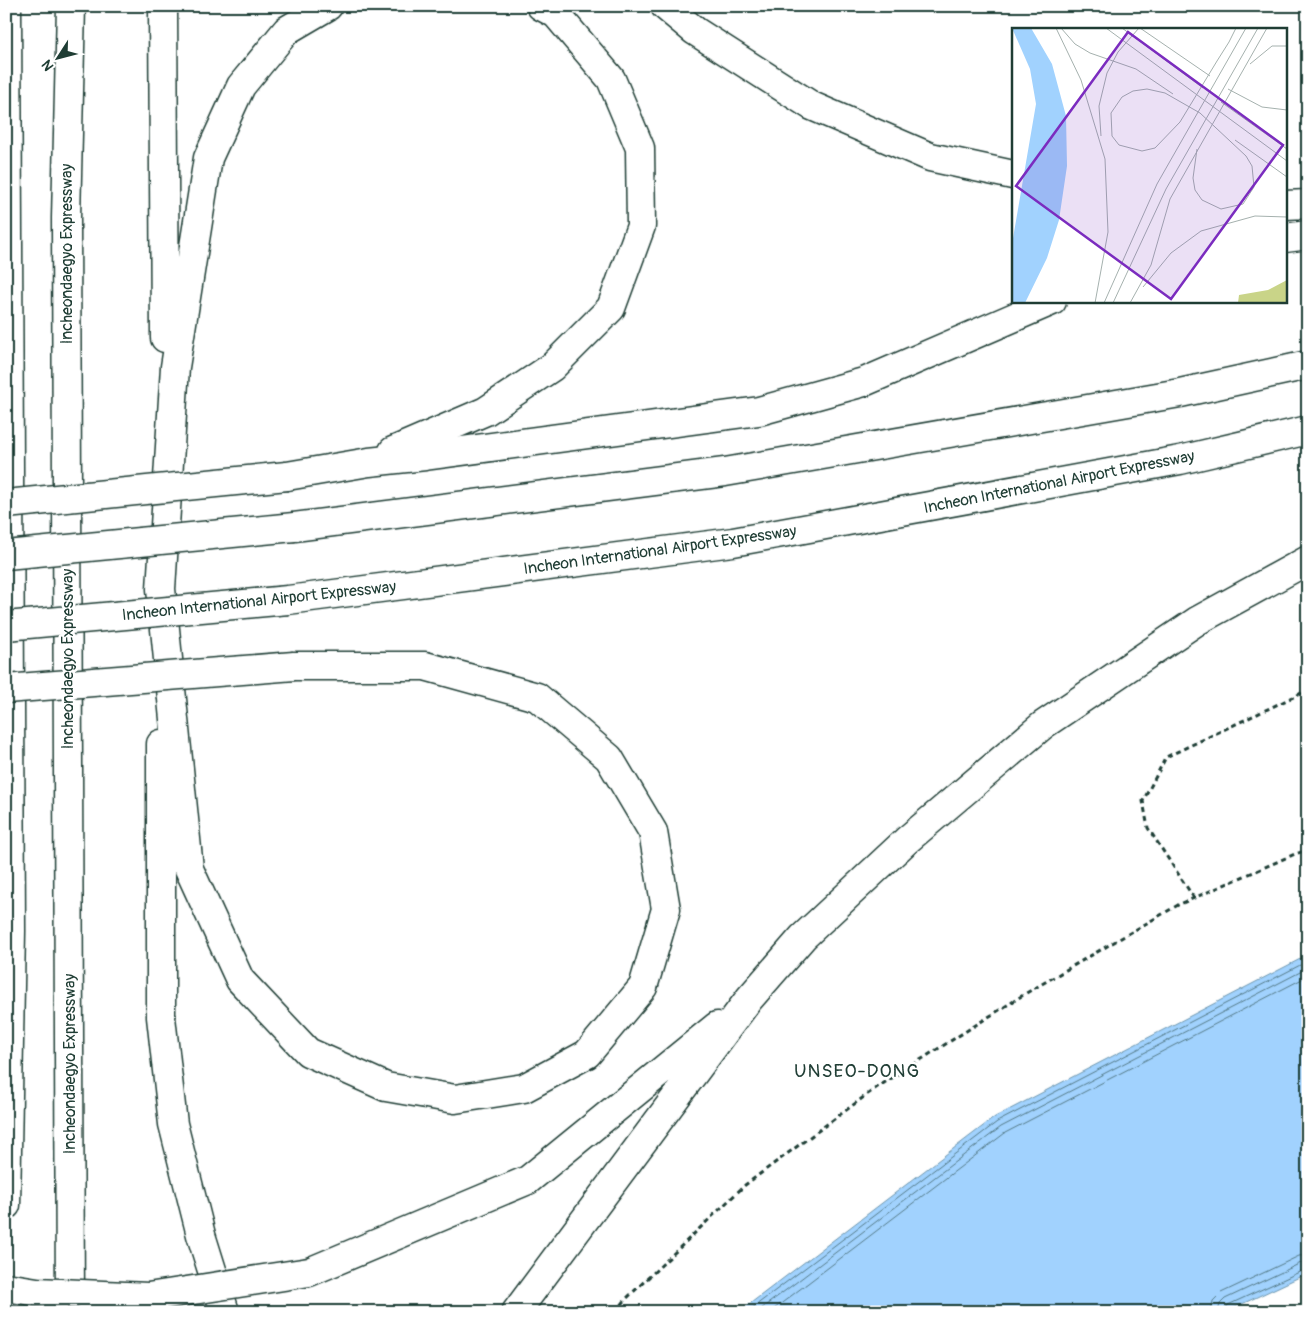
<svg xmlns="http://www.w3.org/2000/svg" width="1314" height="1318" viewBox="0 0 1314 1318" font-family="Pangolin,sans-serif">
  <rect width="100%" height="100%" fill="#fff"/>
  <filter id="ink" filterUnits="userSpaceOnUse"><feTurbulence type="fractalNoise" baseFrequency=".02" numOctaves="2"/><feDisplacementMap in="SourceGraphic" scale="10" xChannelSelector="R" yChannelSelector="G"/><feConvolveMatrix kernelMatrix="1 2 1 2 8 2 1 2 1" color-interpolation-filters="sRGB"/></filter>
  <g filter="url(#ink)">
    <polygon fill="#a1d2fe" stroke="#6d96ad" points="1308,955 1308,1273 1225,1312 739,1312 995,1117"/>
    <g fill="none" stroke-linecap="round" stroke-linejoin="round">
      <g stroke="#537985" stroke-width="1">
        <polyline points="747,1312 997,1122 1308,961"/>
        <polyline points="757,1312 1001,1127 1308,968"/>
        <polyline points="770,1312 1005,1133 1308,976"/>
        <polyline points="1211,1312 1213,1301 1221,1293 1299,1256 1308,1255"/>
        <polyline points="1218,1312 1220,1304 1225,1299 1301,1263 1308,1262"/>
        <polyline points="1224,1312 1228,1305 1308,1268"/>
      </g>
      <g stroke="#1f3d34" stroke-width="31">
        <g id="highway">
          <polyline points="163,6 165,338"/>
          <polyline points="665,6 695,31 812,106 930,157 1013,175"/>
          <polyline points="1285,205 1308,204"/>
          <polyline points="1285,238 1308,235"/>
          <polyline points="393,451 486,411 552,367 611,308 641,226 640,148 611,79 556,14 541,6"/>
          <polyline points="287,476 369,462 425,456 759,411 864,382 1052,301"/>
          <polyline points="294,527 725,472 1180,393 1308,365"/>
          <polyline points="288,600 733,542 1180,460 1308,430"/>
          <polyline points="294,666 425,666 537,697 609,758 653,832 666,909 643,987 587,1054 524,1088 455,1099 386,1087 308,1052 240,980 189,869 161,589 175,367 208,158 241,86 287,30 328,6"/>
          <polyline points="161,744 161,1017 173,1124 201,1235 225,1312"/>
          <polyline points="6,1205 11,931 7,6"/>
          <polyline points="309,1272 528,1180 717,1026"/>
          <polyline points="70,1312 66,218 71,6"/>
          <polyline points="516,1312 749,999 803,937 907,840 1043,725 1197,621 1308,560"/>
        </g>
      </g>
      <g stroke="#1f3d34" stroke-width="3" stroke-dasharray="5 4" stroke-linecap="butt">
        <polyline points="1194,898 1148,828 1143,801 1166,757 1308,690"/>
        <polyline points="616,1312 627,1298 745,1185 876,1088 1028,992 1178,905 1295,854 1308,850"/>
      </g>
      <use href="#highway" stroke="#fff" stroke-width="28"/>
      <g stroke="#1f3d34" stroke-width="31" stroke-linecap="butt">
        <g id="highway-bridge">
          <polyline points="6,504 287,476"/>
          <polyline points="6,555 294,527"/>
          <polyline points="6,626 288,600"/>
          <polyline points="6,689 294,666"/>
          <polyline points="6,1287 37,1292 148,1297 309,1272"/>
        </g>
      </g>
      <use href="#highway-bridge" stroke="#fff" stroke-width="28"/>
    </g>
  </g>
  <g text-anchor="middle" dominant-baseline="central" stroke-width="5" stroke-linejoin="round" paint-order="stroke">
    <g font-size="16" fill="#1f3d34" stroke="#fff">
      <text transform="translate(67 254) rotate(-90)">Incheondaegyo Expressway</text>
      <text transform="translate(1059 482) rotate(-11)">Incheon International Airport Expressway</text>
      <text transform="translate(660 550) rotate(-8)">Incheon International Airport Expressway</text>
      <text transform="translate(259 601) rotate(-6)">Incheon International Airport Expressway</text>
      <text transform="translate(68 659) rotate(-90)">Incheondaegyo Expressway</text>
      <text transform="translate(70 1064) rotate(-90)">Incheondaegyo Expressway</text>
    </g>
    <g font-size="19" letter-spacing="1" fill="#1f3d34" stroke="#fff">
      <text x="857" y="1071">UNSEO-DONG</text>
    </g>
  </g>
  <g transform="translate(1012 28)">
    <rect width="275" height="275" fill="#fff"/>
    <path d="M275,252V275H226L227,267L256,262Z" fill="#c9d488"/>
    <path d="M0,0H19L40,36L54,88L55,138L47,192L35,230L13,275H0V216L24,76L18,41Z" fill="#a1d2fe"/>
    <path fill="none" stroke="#a5b1ae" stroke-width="1" d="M44,0L69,52L93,131L96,204L83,275M49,0L63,16L78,25L124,41L161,66M94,0L275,133M110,0L191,60M128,0L198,48M238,36L260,18H275M216,61L250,79L275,82M209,74L275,121M89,108L87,78L95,45L106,24L127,0M223,112L275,149M185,121L181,150L183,162L190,172L209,181L231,176L242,159L240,138L234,128L188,85L153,65L135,61L121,63L110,69L99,85L100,108L107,117L130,123L143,120L168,94L205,33L217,14L224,0M131,259L159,225L189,203L243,188L275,189M92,275L145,156L234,0M101,275L154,161L246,0M118,275L139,237L158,171L255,0"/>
    <path fill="#7b2cbf" fill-opacity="0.15" stroke="#7b2cbf" stroke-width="2.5" d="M116,4L271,117L159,271L4,158Z"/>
    <rect width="275" height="275" fill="none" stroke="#1f3d34" stroke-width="2.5"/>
  </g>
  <rect width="1314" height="1318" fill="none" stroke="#fff" stroke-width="25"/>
  <rect x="12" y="12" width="1289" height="1293" fill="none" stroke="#1f3d34" stroke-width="2" filter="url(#ink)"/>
  <g transform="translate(58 58) rotate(234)" stroke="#ffffff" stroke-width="4" paint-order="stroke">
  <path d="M0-4L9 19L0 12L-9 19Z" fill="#1f3d34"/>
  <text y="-8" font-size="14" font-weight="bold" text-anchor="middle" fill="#1f3d34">N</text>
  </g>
</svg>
